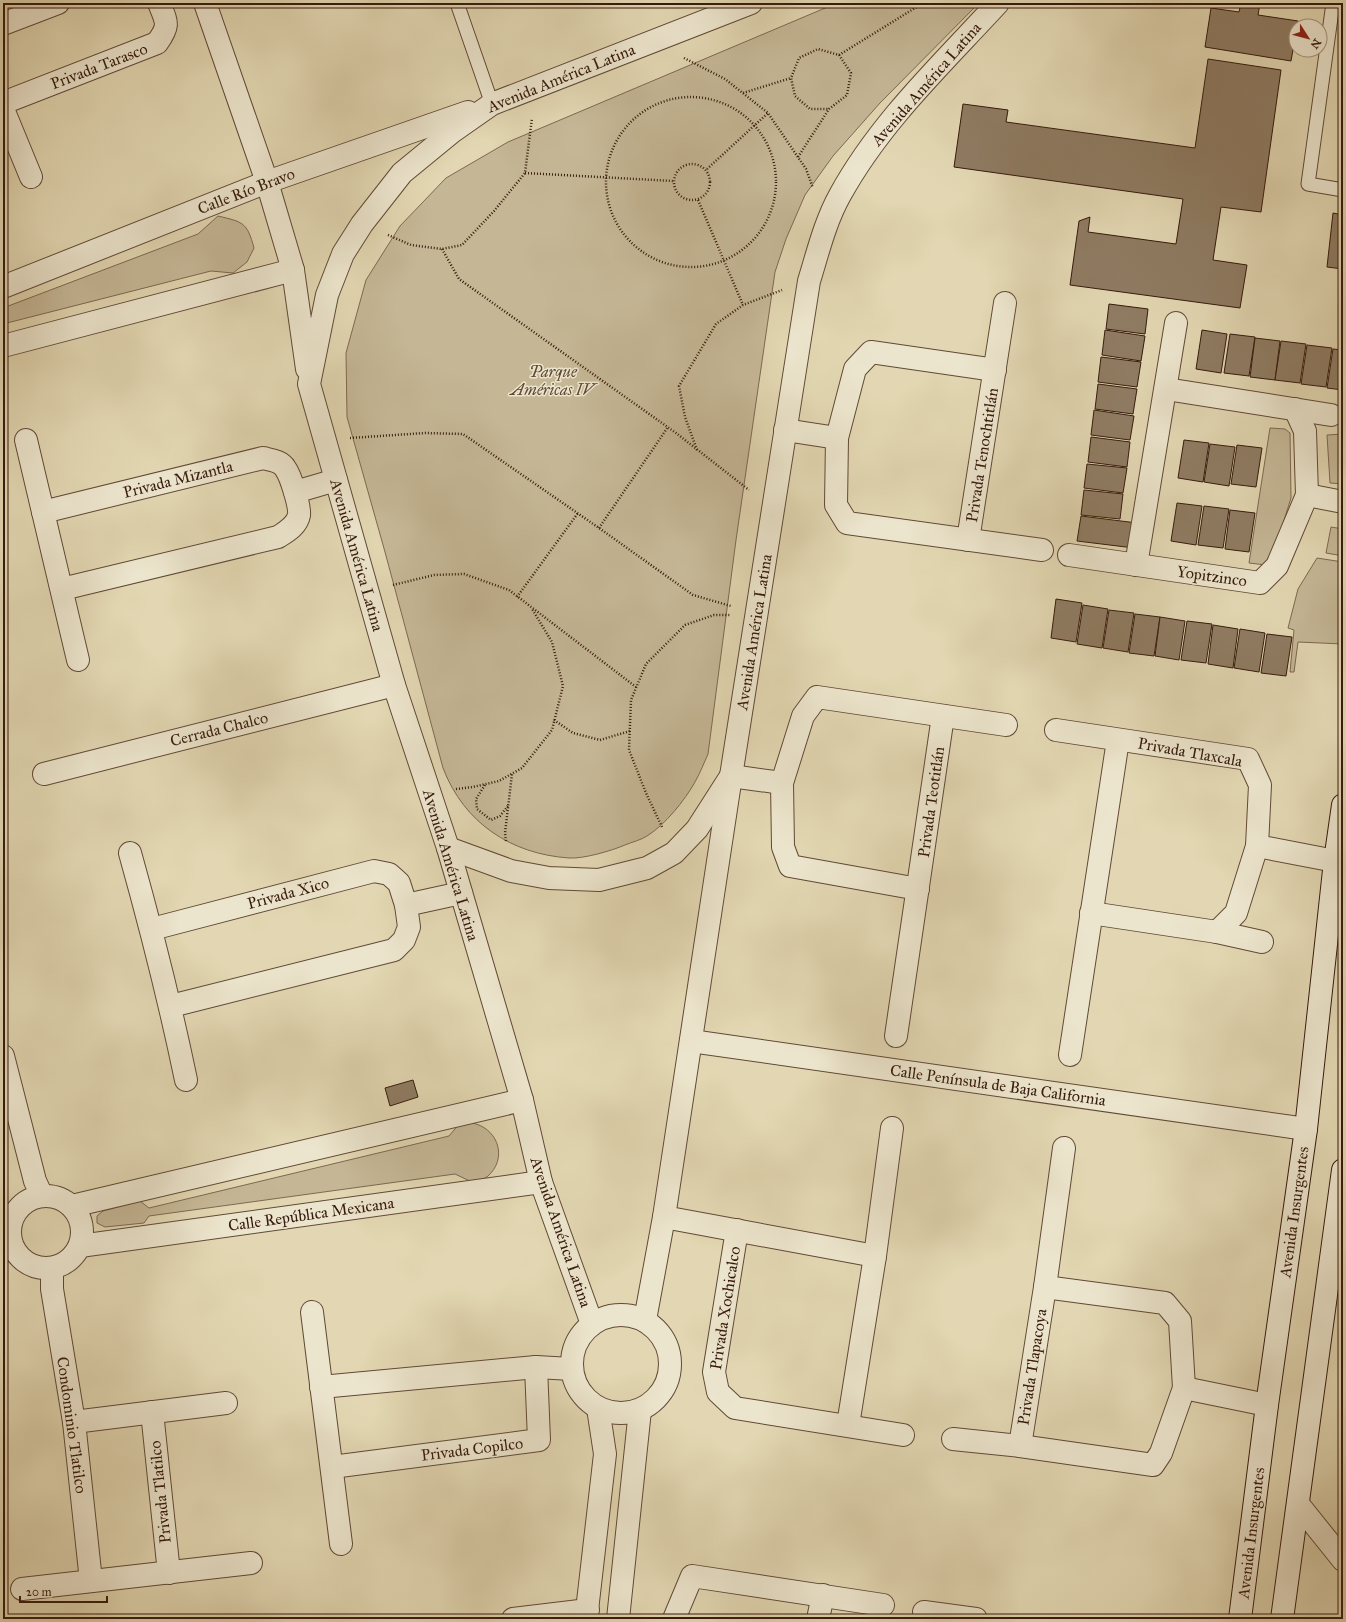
<svg xmlns="http://www.w3.org/2000/svg" width="1346" height="1622" viewBox="0 0 1346 1622" font-family="'IM FELL Great Primer',serif">
  <rect width="100%" height="100%" fill="#e2d7b2"/>
  <filter id="stains"><feTurbulence type="fractalNoise" baseFrequency=".005" numOctaves="4"/><feColorMatrix values="0 0 0 0 .2 0 0 0 0 .09 0 0 0 0 .02 0 0 0 .5 -.17"/></filter>
  <radialGradient id="worn" r=".72"><stop offset=".6" stop-color="#630" stop-opacity="0"/><stop offset="1" stop-color="#630" stop-opacity=".3"/></radialGradient>
  <g fill="#c5b796" stroke="#7e6852">
    <path d="M837,3H979L880,103L833,156L805,195L786,239L775,272L736,540L708,754C704,763 700,773 695,782C685,800 665,825 647,836C641,840 632,842 625,845C611,851 583,859 569,858C511,854 464,823 443,768L385,552L347,417L346,353L366,280L400,226L446,178L508,142Z"/>
    <path d="M218,216C243,222 247,222 254,248L247,262L233,273L211,271L3,324V308L198,234Z"/>
    <polygon points="1270,428 1285,429 1290,433 1291,498 1272,559 1266,565 1249,563"/>
    <polygon points="1343,434 1343,484 1330,483 1327,435"/>
    <polygon points="1331,527 1343,529 1343,556 1326,553"/>
    <polygon points="1317,558 1343,562 1343,644 1298,642 1294,672 1290,672 1294,630 1288,628 1298,589"/>
    <path d="M460,1123C465,1123 471,1122 476,1124C499,1131 507,1159 488,1176C485,1179 478,1181 474,1183L455,1174L149,1216L144,1223L105,1227L97,1223V1216L103,1211L140,1201L149,1208L449,1136Z"/>
  </g>
  <g fill="#8f7c63" stroke="#361a0d">
    <polygon points="1241,3 1260,3 1258,15 1298,21 1291,61 1205,47 1211,8 1239,12"/>
    <polygon points="1208,59 1281,70 1261,212 1221,207 1213,260 1247,265 1240,308 1070,285 1079,221 1090,217 1088,232 1176,244 1183,199 954,167 963,104 1008,110 1006,122 1195,148"/>
    <polygon points="1333,213 1343,215 1343,269 1327,267"/>
    <polygon points="1109,304 1148,309 1145,334 1106,329"/>
    <polygon points="1105,330 1145,336 1141,361 1102,355"/>
    <polygon points="1202,330 1227,334 1221,373 1196,369"/>
    <polygon points="1230,334 1255,337 1249,376 1224,373"/>
    <polygon points="1255,338 1280,341 1275,380 1250,377"/>
    <polygon points="1281,341 1306,344 1300,383 1275,380"/>
    <polygon points="1307,345 1332,348 1326,387 1301,384"/>
    <polygon points="1333,349 1343,350 1343,390 1327,388"/>
    <polygon points="1101,357 1141,362 1137,387 1098,382"/>
    <polygon points="1098,384 1137,389 1133,414 1095,409"/>
    <polygon points="1094,410 1134,416 1130,440 1091,435"/>
    <polygon points="1091,437 1130,442 1127,467 1088,462"/>
    <polygon points="1184,440 1209,443 1203,482 1178,478"/>
    <polygon points="1210,444 1235,447 1229,486 1204,482"/>
    <polygon points="1237,445 1262,448 1256,487 1231,484"/>
    <polygon points="1087,464 1127,468 1123,493 1084,488"/>
    <polygon points="1084,490 1123,494 1120,519 1081,515"/>
    <polygon points="1177,503 1202,506 1196,545 1171,541"/>
    <polygon points="1204,506 1229,509 1223,548 1198,545"/>
    <polygon points="1230,510 1255,513 1249,552 1225,549"/>
    <polygon points="1081,516 1137,523 1134,548 1077,541"/>
    <polygon points="1056,599 1082,603 1076,642 1051,638"/>
    <polygon points="1083,605 1108,609 1102,648 1077,644"/>
    <polygon points="1109,610 1134,613 1128,652 1103,648"/>
    <polygon points="1135,614 1160,617 1154,656 1129,653"/>
    <polygon points="1160,617 1185,621 1179,660 1155,656"/>
    <polygon points="1187,621 1212,624 1206,663 1181,660"/>
    <polygon points="1213,625 1238,629 1233,668 1208,664"/>
    <polygon points="1240,629 1265,633 1259,672 1234,668"/>
    <polygon points="1267,634 1292,637 1286,676 1261,673"/>
    <polygon points="413,1080 418,1097 390,1106 385,1088"/>
  </g>
  <g fill="none" stroke-linecap="round" stroke-linejoin="round">
    <g stroke="#614936" stroke-width="15">
      <g id="service">
        <polyline points="457,3 492,104"/>
        <polyline points="1333,3 1308,184 1343,190"/>
      </g>
    </g>
    <g stroke="#614936" stroke-width="24">
      <g id="minor">
        <polyline points="205,3 267,182 293,270 307,369"/>
        <polyline points="3,24 58,3"/>
        <path d="M3,103L157,43C170,25 167,23 159,3"/>
        <polyline points="3,109 31,177"/>
        <polyline points="3,287 267,182 468,112"/>
        <polyline points="3,346 293,270"/>
        <polyline points="995,370 871,352 855,369 837,438 836,505 847,523 1042,550"/>
        <polyline points="1166,389 1331,415"/>
        <polyline points="785,430 837,438"/>
        <polyline points="26,440 78,660"/>
        <polyline points="295,492 336,480"/>
        <polyline points="1307,495 1343,502"/>
        <path d="M43,512L263,458C271,460 281,461 285,468C291,476 300,506 299,515C297,526 286,532 278,537L62,589"/>
        <polyline points="968,540 1005,303"/>
        <polyline points="1069,555 1260,583 1277,566 1307,495 1305,431 1295,409"/>
        <polyline points="1136,565 1176,323"/>
        <polyline points="1056,730 1248,759 1260,785 1257,846 1236,913 1217,932"/>
        <polyline points="44,774 394,685"/>
        <polyline points="1257,846 1335,861"/>
        <polyline points="448,848 511,871 549,878 599,880 647,868 674,853 697,829 731,776 782,783"/>
        <path d="M130,853C151,928 170,1003 186,1080"/>
        <polyline points="918,889 790,866 783,847 782,783 803,716 817,697 1006,725"/>
        <polyline points="406,905 461,893"/>
        <polyline points="1091,913 1217,932 1262,942"/>
        <polyline points="152,929 374,871 389,874 399,883 406,905 409,927 404,940 394,950 171,1006"/>
        <polyline points="896,1036 943,716"/>
        <polyline points="691,1041 1306,1129"/>
        <polyline points="1070,1055 1118,740"/>
        <polyline points="3,1056 35,1181 42,1196"/>
        <circle cx="46" cy="1232" r="36"/>
        <polyline points="72,1206 522,1100"/>
        <polyline points="664,1217 875,1256"/>
        <polyline points="737,1230 714,1372 718,1392 735,1408 903,1435"/>
        <polyline points="80,1246 541,1182"/>
        <polyline points="52,1268 52,1289 74,1422 91,1581"/>
        <polyline points="312,1312 341,1544"/>
        <circle cx="621" cy="1364" r="49"/>
        <path d="M645,1320L664,1217L731,776L809,281C818,252 825,222 840,195C880,122 942,64 998,3"/>
        <polyline points="592,1324 541,1182 522,1100 448,848 394,685 309,384 327,295 343,254 362,224 402,173 452,132 492,104 751,3"/>
        <polyline points="321,1387 536,1367 572,1369"/>
        <polyline points="1184,1388 1267,1405"/>
        <polyline points="152,1412 169,1573"/>
        <polyline points="74,1422 226,1403"/>
        <polyline points="848,1425 875,1256 892,1128"/>
        <polyline points="953,1439 1020,1446 1153,1465 1161,1453 1184,1388 1180,1321 1165,1303 1045,1287"/>
        <polyline points="1020,1446 1045,1287 1064,1148"/>
        <polyline points="332,1467 539,1440 536,1367"/>
        <polyline points="1298,1504 1343,1560"/>
        <polyline points="22,1589 251,1563"/>
        <polyline points="924,1612 976,1619"/>
        <polyline points="513,1619 588,1610"/>
        <polyline points="586,1619 605,1454 598,1408"/>
        <polyline points="618,1619 640,1410"/>
        <polyline points="674,1619 692,1576 883,1605"/>
        <polyline points="818,1619 823,1595"/>
      </g>
    </g>
    <g stroke="#361a0d" stroke-width="24">
      <g id="secondary">
        <polyline points="1240,1619 1267,1405 1306,1129 1335,861 1343,805"/>
        <polyline points="1282,1619 1343,1170"/>
      </g>
    </g>
    <g stroke="#361a0d" stroke-width="2.5" stroke-dasharray="1 2" stroke-linecap="butt">
      <polyline points="839,55 923,3"/>
      <polyline points="684,58 725,79 768,113 806,169 813,188"/>
      <polyline points="743,93 791,78"/>
      <circle cx="691" cy="182" r="85"/>
      <polyline points="798,157 829,109 847,95 851,73 839,55 818,49 799,58 791,78 795,96 810,109 829,109"/>
      <circle cx="692" cy="182" r="18"/>
      <polyline points="707,169 768,113"/>
      <polyline points="525,173 673,181"/>
      <polyline points="698,200 743,305"/>
      <polyline points="388,235 411,245 442,249 462,245 494,211 525,173 532,118"/>
      <polyline points="442,249 459,279 676,433 749,490"/>
      <polyline points="350,438 425,433 463,434 599,528 693,595 731,606"/>
      <polyline points="697,450 685,417 679,386 716,324 743,305 782,290"/>
      <polyline points="599,528 668,427"/>
      <polyline points="393,585 434,575 464,574 509,590 636,687"/>
      <polyline points="517,597 578,513"/>
      <polyline points="554,720 573,733 600,740 630,731"/>
      <polyline points="485,785 476,799 477,809 491,820 500,816 508,806"/>
      <polyline points="456,789 473,787 499,781 522,768 552,730 563,686 552,642 532,609"/>
      <polyline points="662,827 646,793 629,750 631,700 646,664 685,625 714,615 730,615"/>
      <polyline points="506,841 505,833 512,774"/>
    </g>
    <use href="#service" stroke="#ece5cd" stroke-width="13"/>
    <use href="#minor" stroke="#ece5cd" stroke-width="22"/>
    <use href="#secondary" stroke="#ece5cd" stroke-width="22"/>
  </g>
  <g text-anchor="middle" dominant-baseline="central" stroke-width="3" stroke-linejoin="round" paint-order="stroke">
    <g font-size="16" fill="#361a0d" stroke="#ece5cd">
      <text transform="translate(99 66) rotate(-21)">Privada Tarasco</text>
      <text transform="translate(561 78) rotate(-22)">Avenida América Latina</text>
      <text transform="translate(926 84) rotate(-49)">Avenida América Latina</text>
      <text transform="translate(246 191) rotate(-21)">Calle Río Bravo</text>
      <text transform="translate(982 455) rotate(-81)">Privada Tenochtitlán</text>
      <text transform="translate(178 479) rotate(-14)">Privada Mizantla</text>
      <text transform="translate(357 555) rotate(74)">Avenida América Latina</text>
      <text transform="translate(1212 576) rotate(8)">Yopitzinco</text>
      <text transform="translate(754 632) rotate(-81)">Avenida América Latina</text>
      <text transform="translate(219 729) rotate(-14)">Cerrada Chalco</text>
      <text transform="translate(1190 752) rotate(10)">Privada Tlaxcala</text>
      <text transform="translate(931 802) rotate(-82)">Privada Teotitlán</text>
      <text transform="translate(451 865) rotate(73)">Avenida América Latina</text>
      <text transform="translate(288 893) rotate(-15)">Privada Xico</text>
      <text transform="translate(998 1085) rotate(8)">Calle Península de Baja California</text>
      <text transform="translate(1294 1212) rotate(-82)">Avenida Insurgentes</text>
      <text transform="translate(311 1214) rotate(-8)">Calle República Mexicana</text>
      <text transform="translate(561 1232) rotate(71)">Avenida América Latina</text>
      <text transform="translate(725 1308) rotate(-81)">Privada Xochicalco</text>
      <text transform="translate(1032 1367) rotate(-81)">Privada Tlapacoya</text>
      <text transform="translate(72 1425) rotate(82)">Condominio Tlatilco</text>
      <text transform="translate(472 1449) rotate(-7)">Privada Copilco</text>
      <text transform="translate(160 1492) rotate(-96)">Privada Tlatilco</text>
      <text transform="translate(1251 1533) rotate(-83)">Avenida Insurgentes</text>
    </g>
    <g font-size="16" font-style="italic" fill="#614936" stroke="#ece5cd">
      <text x="553" y="371">Parque<tspan x="553" dy="18">Américas IV</tspan></text>
    </g>
  </g>
  <rect width="1346" height="1622" fill="none" stroke="#e2d7b2" stroke-width="16"/>
  <rect x="4" y="4" width="1338" height="1614" fill="none" stroke="#361a0d" stroke-width="2"/>
  <rect x="8" y="8" width="1330" height="1606" fill="none" stroke="#361a0d"/>
  <g transform="translate(1308 38) rotate(126)"><circle r="19" fill="#ece5cd" stroke="#a39480"/>
  <path d="M0-3L7 15L0 10L-7 15Z" fill="#8f2418"/>
  <text y="-6" font-size="11" font-weight="bold" text-anchor="middle" fill="#361a0d">N</text>
  </g>
  <path d="M20 1596v6h87v-6" fill="none" stroke="#361a0d" stroke-width="2"/>
  <text x="26" y="1596" font-size="12" fill="#361a0d" stroke="#ece5cd" stroke-width="3" paint-order="stroke">20 m</text>
  <rect width="100%" height="100%" filter="url(#stains)"/>
  <rect width="100%" height="100%" fill="url(#worn)"/>
</svg>
